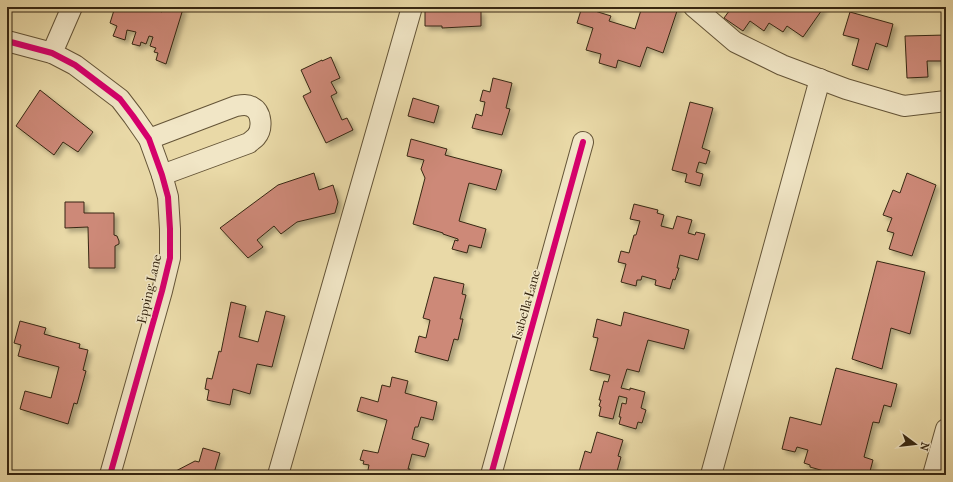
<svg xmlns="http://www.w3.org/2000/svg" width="953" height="482" viewBox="0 0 953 482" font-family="'IM FELL French Canon',serif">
  <defs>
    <filter id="shadow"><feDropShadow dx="3.5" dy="3.5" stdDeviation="2" flood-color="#0004"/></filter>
  </defs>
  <rect width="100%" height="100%" fill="#e9d9a7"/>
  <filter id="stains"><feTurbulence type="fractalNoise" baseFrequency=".005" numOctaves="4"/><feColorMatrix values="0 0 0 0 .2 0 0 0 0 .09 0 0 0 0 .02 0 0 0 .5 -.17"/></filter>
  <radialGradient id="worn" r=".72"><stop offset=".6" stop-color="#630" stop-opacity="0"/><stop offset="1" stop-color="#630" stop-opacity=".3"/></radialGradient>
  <g fill="#cd8978" stroke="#372712" filter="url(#shadow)">
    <polygon points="115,7 151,7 162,12 164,7 178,7 183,9 166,64 156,60 158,53 154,52 156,48 150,46 153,37 149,36 146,44 141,42 140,46 132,44 136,32 127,30 125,40 113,36 117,26 110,23"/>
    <polygon points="442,7 471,7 471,11 481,11 481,26 442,28 442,26 425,26 425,11 442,11"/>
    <polygon points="582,7 611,16 609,21 635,29 642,7 673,7 678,8 663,53 647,47 640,67 618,60 616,68 599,63 601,54 586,50 593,28 577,23"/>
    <polygon points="732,7 747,7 753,11 756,7 824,7 803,37 787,26 783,32 769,23 764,31 750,21 743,31 724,18"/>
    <polygon points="850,12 893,24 887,47 876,43 868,70 852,65 859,39 843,35"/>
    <polygon points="946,35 946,61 927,61 928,77 907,78 905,36"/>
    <polygon points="331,57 340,78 331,82 337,93 331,96 342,120 347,118 353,130 326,143 303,96 311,92 301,70 322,60 322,61"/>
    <polygon points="493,78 512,83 506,108 510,109 502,135 472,128 476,114 482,116 485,102 480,101 483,90 490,92"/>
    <polygon points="40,90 93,132 78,152 63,142 54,155 16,126"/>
    <polygon points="413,98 439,106 434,123 408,116"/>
    <polygon points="690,102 713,108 702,148 710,151 706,164 699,162 696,172 703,174 700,186 685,182 687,174 672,170"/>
    <polygon points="411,139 447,149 445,155 502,170 496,190 469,183 459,221 486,229 481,248 469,245 467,253 452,249 455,240 458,241 458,239 443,234 443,233 413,224 425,178 421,169 424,160 407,156"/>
    <polygon points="314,173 319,190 333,185 338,202 335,213 297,222 281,234 274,226 257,240 263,247 248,258 220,228 278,185"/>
    <polygon points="907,173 936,185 912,256 889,249 894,233 887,231 892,218 883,215 893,190 900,193"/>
    <polygon points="65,202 84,202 84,213 114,213 114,235 117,236 119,241 119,244 115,246 115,268 89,268 88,227 65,228"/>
    <polygon points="634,204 658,210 657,213 664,215 661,226 673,229 677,216 692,220 688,233 695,235 696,232 705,234 698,260 680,255 677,268 679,268 675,280 673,279 670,289 655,285 656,280 642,276 641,280 637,280 636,286 621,282 626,264 618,262 621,251 629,253 634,235 636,235 640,221 630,219"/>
    <polygon points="877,261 925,272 910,334 891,328 882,369 852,359"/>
    <polygon points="434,277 464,284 462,294 466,295 460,319 463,319 458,340 454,339 448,361 415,352 419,336 426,338 430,320 423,318"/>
    <polygon points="231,302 246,306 239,337 251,340 258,342 266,311 285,316 272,367 257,364 250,394 233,389 230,405 207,400 209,390 205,389 207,378 212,379 219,351 221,352"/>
    <polygon points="624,312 689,330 684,349 648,340 639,372 627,369 621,388 630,390 630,388 645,392 641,408 646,410 642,423 638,422 636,429 619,424 621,417 619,417 622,403 626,404 627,398 619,396 613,419 599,416 601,407 599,406 601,400 599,400 604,381 608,382 610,375 590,370 598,338 593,337 597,319 621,326"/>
    <polygon points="20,321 46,328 44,334 80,344 79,348 88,350 83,370 86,371 77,404 74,403 68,424 20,409 25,391 51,398 59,367 18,356 21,345 14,343"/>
    <polygon points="836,368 897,384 891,407 884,405 879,423 873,422 864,457 873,460 869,475 838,475 810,467 810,465 804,463 808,450 797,447 795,452 782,449 790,417 821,425"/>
    <polygon points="392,377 408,381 405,393 437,402 433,420 421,417 418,427 415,427 412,439 429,444 425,457 412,454 408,469 410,469 409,475 367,475 369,465 363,464 364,461 360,460 363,450 378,453 387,420 357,411 361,397 378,402 382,385 390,387"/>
    <polygon points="597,432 623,440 618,456 621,457 616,475 578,475 585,451 591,453"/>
    <polygon points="203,448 220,453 214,473 215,473 214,475 172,475 172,473 195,461 199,462"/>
  </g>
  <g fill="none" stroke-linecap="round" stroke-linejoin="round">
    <g stroke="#645437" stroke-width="22">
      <g id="minor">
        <polyline points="694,7 735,42 782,65 846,89 904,106 946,101"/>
        <polyline points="7,41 52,53 75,65 120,99 133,116 149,139 162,175 168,197 170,229 170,258 162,291 110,475"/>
        <polyline points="52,53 72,7"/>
        <path d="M149,139L236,106C242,105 247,104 252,107C262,112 263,129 256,137C254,139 251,141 249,143L162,175"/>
        <polyline points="278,475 412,7"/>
        <polyline points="491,475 583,142"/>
        <polyline points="711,475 820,79"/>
        <polyline points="933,475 946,429"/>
      </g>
    </g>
    <use href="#minor" stroke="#f1e6c6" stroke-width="20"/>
    <g stroke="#f1e6c6" stroke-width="8">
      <g id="cycleway">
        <polyline points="7,41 52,53 75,65 120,99 133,116 149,139 162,175 168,197 170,229 170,258 162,291 110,475"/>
        <polyline points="491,475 583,142"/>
      </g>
    </g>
    <use href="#cycleway" stroke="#d6006c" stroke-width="6"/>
  </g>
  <g text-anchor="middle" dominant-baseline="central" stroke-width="3" stroke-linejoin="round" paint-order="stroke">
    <g font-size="13" fill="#372712" stroke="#f1e6c6">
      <text transform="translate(149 289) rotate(-77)">Epping Lane</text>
      <text transform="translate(526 305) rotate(-74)">Isabella Lane</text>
    </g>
  </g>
  <rect width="953" height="482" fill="none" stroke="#e9d9a7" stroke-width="24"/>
  <rect x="8" y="8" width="937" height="466" fill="none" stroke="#372712" stroke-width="2"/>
  <rect x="12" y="12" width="929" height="458" fill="none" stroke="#372712"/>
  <g transform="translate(915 444) rotate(105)" stroke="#f1e6c6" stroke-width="3" paint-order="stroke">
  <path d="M0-3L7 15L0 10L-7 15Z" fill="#372712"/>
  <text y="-6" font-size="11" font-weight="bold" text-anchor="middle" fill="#372712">N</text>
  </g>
  <rect width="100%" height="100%" filter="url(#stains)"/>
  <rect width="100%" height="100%" fill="url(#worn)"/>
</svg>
